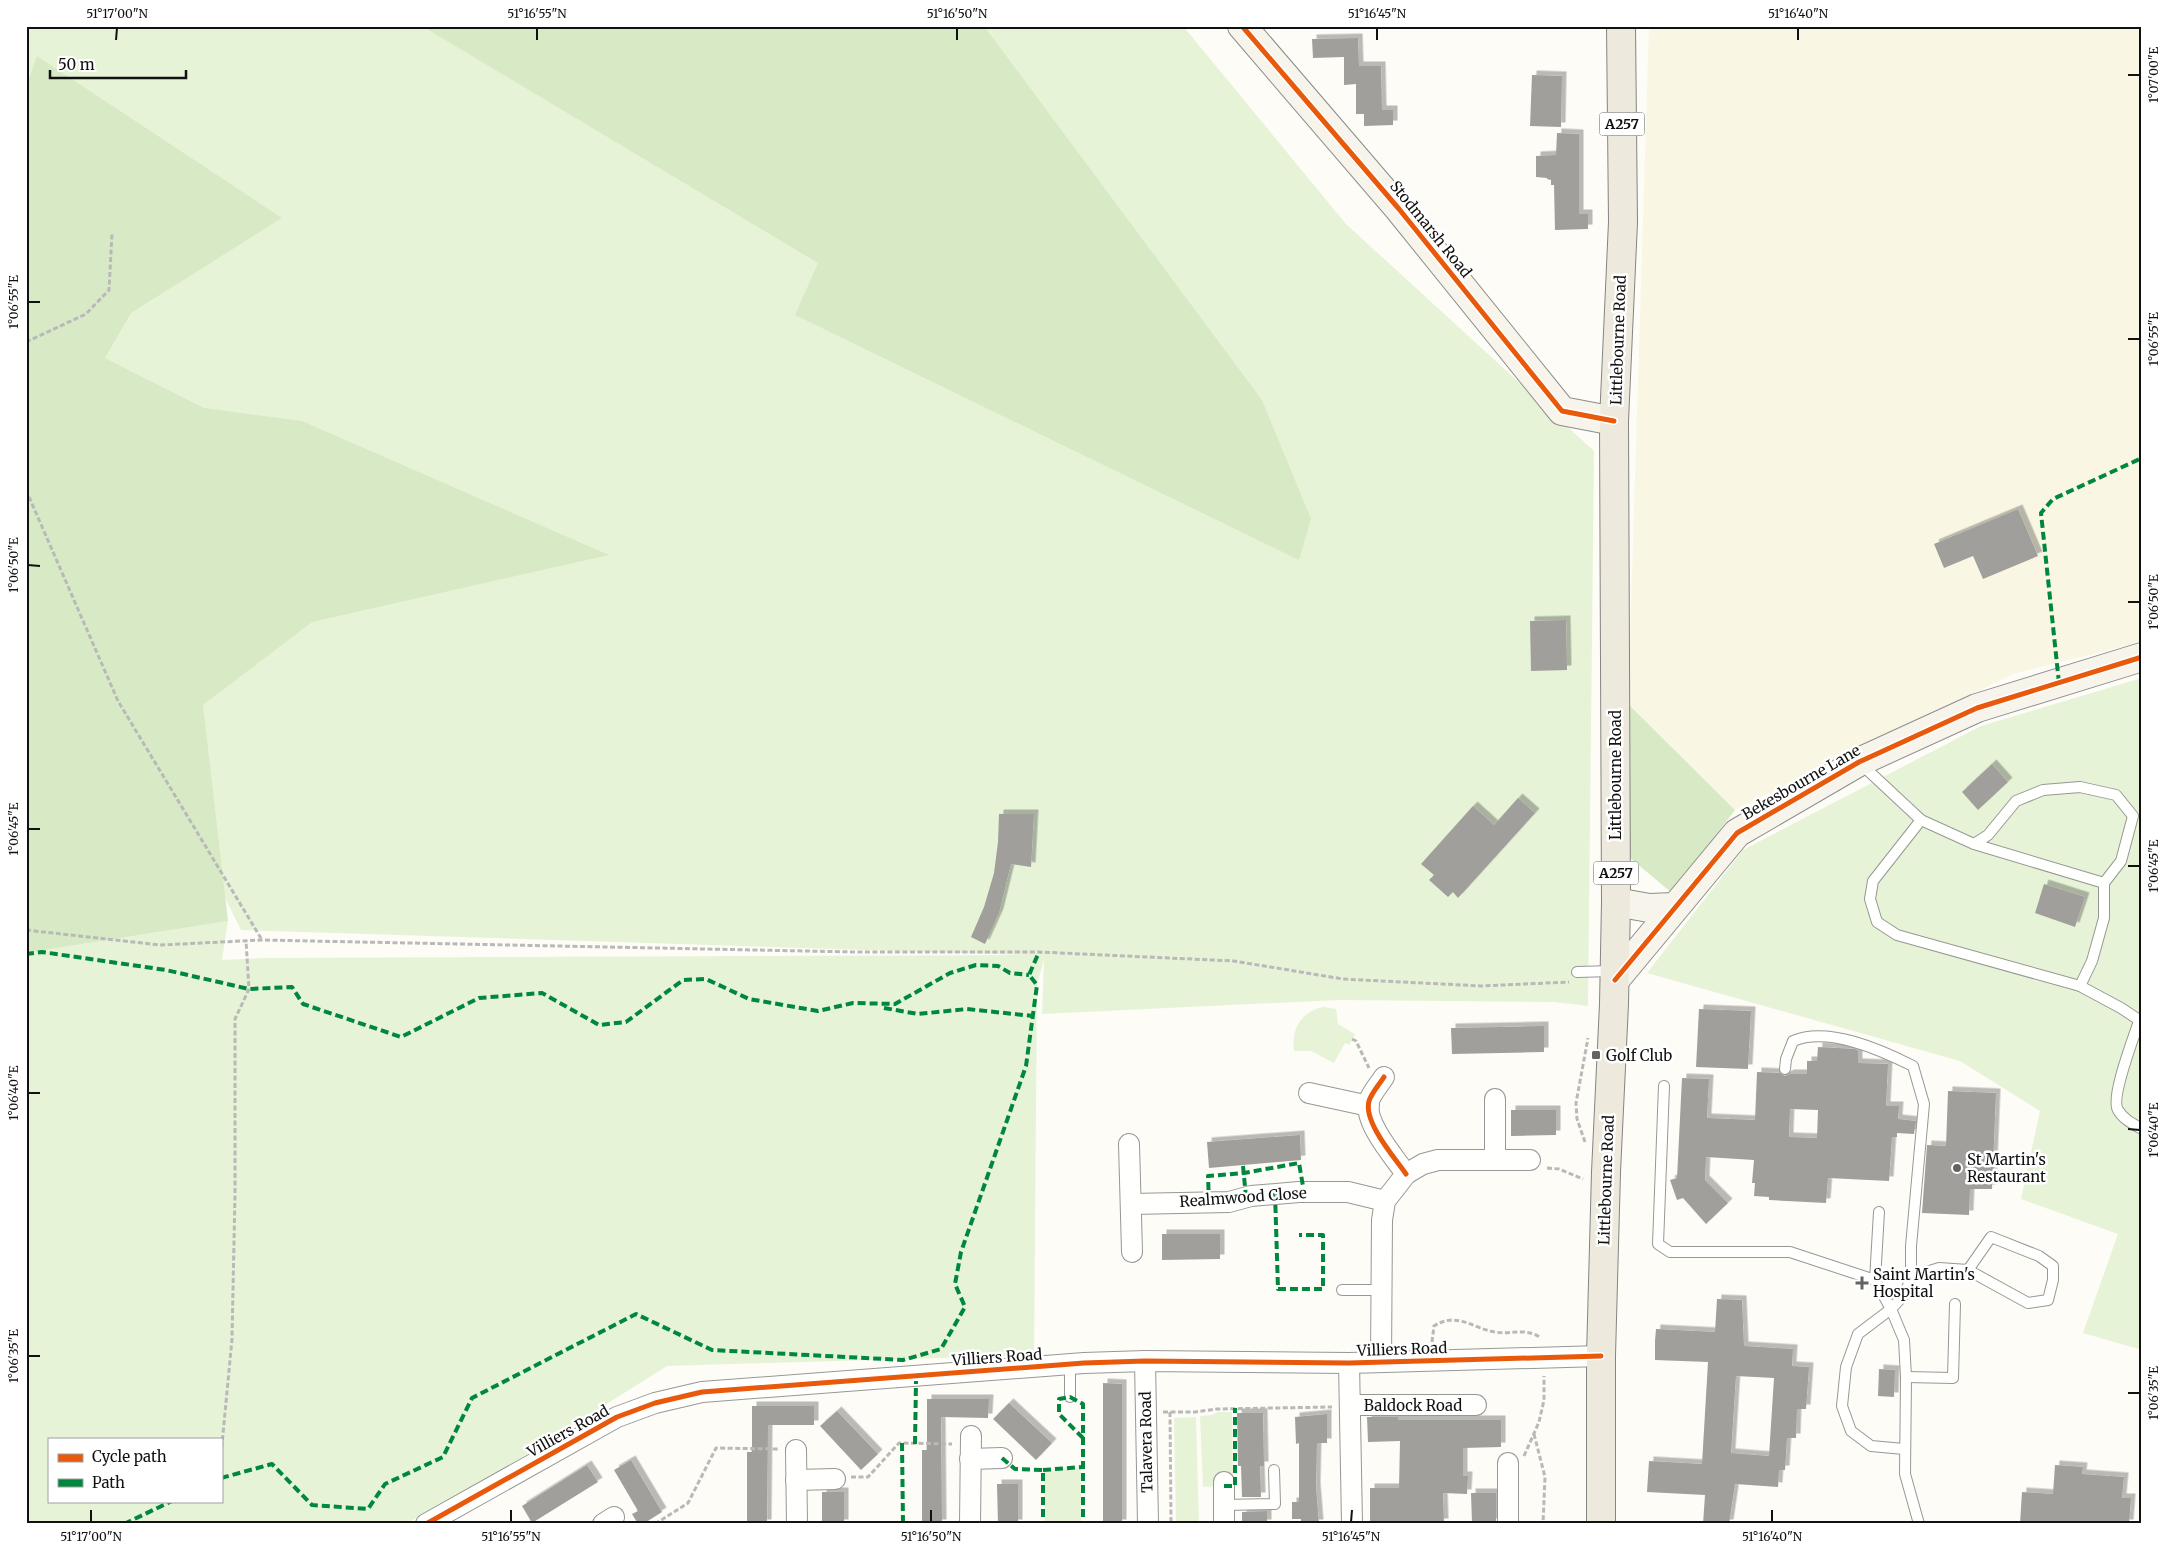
<svg xmlns="http://www.w3.org/2000/svg" width="2168" height="1550" viewBox="0 0 2168 1550" font-family="Merriweather,serif">
  <defs>
    <filter id="shadow"><feDropShadow dx="4.5" dy="-4.5" stdDeviation="0" flood-color="#0004"/></filter>
  </defs>
  <rect width="100%" height="100%" fill="#fdfcf7"/>
  <polygon fill="#f9f7e4" points="1649,26 2142,26 2142,642 2013,674 1735,810 1628,704"/>
  <g fill="#e7f3d7" fill-rule="evenodd">
    <path d="M26,26H1183L1346,224L1594,451L1588,1006L1554,1002L1338,1000L1042,1014L1044,959L1037,985L1034,1355L667,1366L465,1493L405,1524H26V953L228,921L222,960L266,958L1024,955L241,930L26,497ZM49,1439H221V1501H49Z"/>
    <polygon points="2142,678 2142,1350 2083,1333 2118,1234 2021,1199 2040,1111 1960,1061 1647,973 1743,850 1981,726"/>
    <path d="M1323,1007L1336,1009L1338,1024L1355,1034L1349,1045L1345,1043L1334,1063L1311,1051H1294C1291,1029 1301,1012 1323,1007Z"/>
    <polygon points="1217,1412 1232,1412 1233,1479 1218,1486 1203,1487 1200,1416 1212,1415"/>
    <polygon points="1196,1417 1199,1524 1176,1524 1174,1418"/>
    <polygon points="1081,1468 1081,1524 1045,1524 1044,1471"/>
  </g>
  <g fill="#d8eac5">
    <polygon points="422,26 984,26 1262,400 1311,519 1299,560 795,315 818,263"/>
    <polygon points="37,56 282,218 131,313 105,358 204,408 302,421 609,555 312,622 203,705 228,921 26,953 26,87"/>
    <polygon points="1628,704 1735,810 1672,893 1629,857"/>
  </g>
  <g fill="#a19f9c" fill-rule="evenodd" filter="url(#shadow)">
    <polygon points="1358,38 1359,66 1381,66 1382,110 1393,110 1393,125 1364,126 1364,114 1356,114 1356,84 1344,85 1344,57 1313,58 1312,39"/>
    <polygon points="1532,75 1562,76 1561,127 1530,126"/>
    <polygon points="1557,133 1579,134 1579,214 1588,214 1588,229 1555,230 1554,185 1551,185 1551,180 1547,179 1547,178 1536,177 1536,156 1556,155"/>
    <polygon points="2018,509 2038,556 1983,579 1973,556 1944,568 1934,544"/>
    <polygon points="1566,620 1567,670 1531,671 1530,621"/>
    <polygon points="1992,764 2008,782 1978,810 1962,792"/>
    <polygon points="1518,798 1535,813 1458,898 1453,892 1448,897 1429,880 1434,875 1421,864 1473,806 1494,825"/>
    <polygon points="999,814 1034,814 1031,867 1011,864 999,913 985,944 971,937 984,907 994,873 998,842"/>
    <polygon points="2044,884 2085,897 2075,927 2035,913"/>
    <polygon points="1699,1009 1751,1011 1748,1069 1696,1067"/>
    <polygon points="1544,1026 1544,1052 1452,1054 1451,1028"/>
    <path d="M1818,1047L1855,1049L1858,1051V1063L1888,1064L1886,1106H1899L1898,1119L1916,1121L1914,1134L1897,1133V1137H1892L1889,1181L1828,1178L1826,1203L1769,1200V1197L1754,1196L1755,1183H1752L1754,1160L1706,1157L1705,1180L1728,1203L1706,1224L1683,1198L1677,1200L1670,1180L1677,1178L1682,1078L1709,1079L1707,1118L1755,1120L1757,1072L1780,1073L1785,1076L1790,1074H1807V1061H1817ZM1790,1109L1818,1110L1817,1138L1789,1137Z"/>
    <polygon points="1948,1091 1996,1093 1992,1189 1970,1189 1969,1215 1922,1213 1927,1145 1946,1146"/>
    <polygon points="1511,1110 1556,1110 1556,1135 1511,1136"/>
    <polygon points="1300,1135 1301,1160 1209,1168 1207,1142"/>
    <polygon points="1162,1234 1220,1234 1220,1259 1162,1260"/>
    <path d="M1717,1299L1742,1300L1744,1346L1793,1349L1792,1366L1809,1367L1806,1409H1797L1796,1438H1787L1785,1470H1779L1778,1487L1735,1484L1729,1524H1703L1705,1495L1647,1492L1649,1461L1702,1464L1708,1362L1655,1360V1341L1656,1329L1715,1332ZM1736,1376L1774,1378L1769,1456L1731,1453Z"/>
    <polygon points="1879,1369 1895,1370 1894,1397 1878,1396"/>
    <polygon points="1103,1383 1122,1384 1122,1524 1103,1524"/>
    <polygon points="927,1399 989,1399 988,1418 941,1417 942,1524 922,1524 922,1450 927,1450"/>
    <polygon points="1009,1403 1052,1443 1036,1460 993,1419"/>
    <polygon points="752,1406 814,1406 814,1425 768,1425 767,1524 747,1524 747,1452 752,1452"/>
    <polygon points="837,1411 878,1454 861,1470 820,1426"/>
    <polygon points="1237,1413 1263,1413 1264,1466 1260,1466 1261,1497 1242,1497 1241,1466 1238,1466"/>
    <polygon points="1327,1414 1327,1443 1317,1443 1316,1487 1319,1524 1301,1524 1301,1519 1292,1519 1292,1502 1299,1502 1299,1443 1296,1444 1295,1417"/>
    <polygon points="1367,1417 1398,1417 1398,1420 1501,1420 1501,1447 1463,1448 1463,1476 1468,1476 1467,1494 1443,1493 1444,1523 1370,1524 1370,1488 1399,1488 1400,1441 1368,1442"/>
    <polygon points="631,1460 662,1512 643,1524 638,1524 632,1514 638,1511 614,1470"/>
    <polygon points="587,1465 598,1482 532,1523 522,1506"/>
    <polygon points="2055,1465 2083,1467 2082,1474 2124,1477 2122,1498 2131,1498 2129,1524 2020,1524 2022,1492 2053,1494"/>
    <polygon points="997,1484 1018,1484 1018,1524 998,1524"/>
    <rect x="822" y="1492" width="22" height="32"/>
    <polygon points="1471,1493 1496,1493 1496,1523 1472,1523"/>
    <polygon points="1267,1511 1267,1524 1242,1524 1242,1512"/>
  </g>
  <g fill="none" stroke-linecap="round" stroke-linejoin="round">
    <g stroke="#979795" stroke-width="12">
      <g id="lane">
        <polyline points="1860,763 1921,820 1974,844 2104,883 2121,861 2133,816 2116,795 2080,787 2043,790 2016,801 1988,835 1974,844"/>
        <polyline points="1921,820 1873,881 1870,899 1877,922 1897,935 2080,986 2121,1008 2142,1022"/>
        <polyline points="1577,972 1613,971"/>
        <polyline points="2080,986 2092,961 2104,918 2104,883"/>
        <path d="M2139,1021C2134,1037 2110,1098 2118,1110C2123,1119 2133,1124 2142,1129"/>
        <path d="M1785,1069L1786,1059L1793,1041C1828,1026 1881,1050 1913,1066L1924,1104L1911,1246V1277L1905,1294L1891,1309L1858,1334L1846,1367L1842,1406L1851,1431L1871,1446L1904,1449"/>
        <polyline points="1664,1086 1658,1244 1670,1252 1790,1252 1875,1280 1891,1309 1904,1340 1906,1377 1905,1474 1919,1524"/>
        <polyline points="1911,1277 1939,1268 1968,1270 2028,1303 2048,1300 2053,1280 2053,1266 2039,1256 1991,1237 1968,1270"/>
        <polyline points="1875,1280 1879,1212"/>
        <polyline points="1342,1290 1382,1290"/>
        <polyline points="1906,1377 1953,1378 1955,1304"/>
        <polyline points="1070,1397 1070,1364"/>
        <polyline points="1224,1505 1275,1504 1274,1470"/>
      </g>
    </g>
    <g stroke="#979795" stroke-width="22">
      <g id="street">
        <path d="M1384,1077C1379,1085 1372,1092 1369,1101C1363,1122 1395,1158 1406,1174"/>
        <polyline points="1309,1093 1369,1106"/>
        <polyline points="1495,1099 1495,1159"/>
        <polyline points="1129,1144 1132,1252"/>
        <polyline points="1131,1204 1229,1202 1251,1196 1299,1192 1348,1192 1385,1201"/>
        <polyline points="1145,1361 1148,1524"/>
        <polyline points="1381,1362 1382,1220 1385,1201 1406,1174 1423,1164 1438,1160 1530,1160"/>
        <polyline points="1349,1363 1352,1524"/>
        <polyline points="1350,1405 1476,1405"/>
        <polyline points="796,1450 797,1524"/>
        <polyline points="970,1459 1002,1458"/>
        <polyline points="1508,1463 1508,1524"/>
        <polyline points="796,1480 835,1479"/>
        <polyline points="1224,1482 1224,1524"/>
        <polyline points="426,1524 617,1417 655,1403 702,1392 1084,1363 1145,1361 1349,1363 1601,1356"/>
        <polyline points="603,1524 614,1517"/>
        <polyline points="970,1524 971,1436"/>
      </g>
    </g>
    <g stroke="#8e8d8b" stroke-width="30">
      <g id="secondary">
        <polyline points="1242,26 1399,209 1562,411 1614,421"/>
        <polyline points="1616,902 1649,908 1674,907"/>
        <polyline points="1615,980 1737,833 1859,762 1977,708 2142,657"/>
      </g>
    </g>
    <g stroke="#858482" stroke-width="30">
      <polyline id="primary" points="1601,1524 1601,1356 1606,1172 1614,1004 1616,902 1614,421 1623,222 1621,26"/>
    </g>
    <g stroke="#b9b9b8" stroke-width="3" stroke-dasharray="5 2.5" stroke-linecap="butt">
      <polyline points="26,342 86,314 109,290 112,233"/>
      <polyline points="26,490 118,701 262,940"/>
      <polyline points="26,930 160,945 262,940 854,952 1039,952 1234,961 1343,979 1481,986 1569,982"/>
      <polyline points="1352,1039 1356,1041 1369,1068"/>
      <polyline points="1585,1142 1577,1119 1576,1103 1588,1038"/>
      <polyline points="1547,1168 1559,1169 1583,1179"/>
      <path d="M1432,1342L1434,1326C1457,1311 1474,1329 1495,1332C1511,1335 1526,1327 1541,1338"/>
      <polyline points="1163,1412 1195,1412 1217,1409 1332,1407"/>
      <polyline points="1170,1412 1171,1524"/>
      <polyline points="1534,1434 1545,1477 1543,1524"/>
      <polyline points="221,1455 232,1339 235,1194 235,1019 249,989 246,941"/>
      <polyline points="1524,1456 1539,1422 1544,1400 1544,1376"/>
      <polyline points="851,1477 868,1477 899,1443 952,1444"/>
      <polyline points="655,1524 688,1503 716,1448 778,1449"/>
    </g>
    <use href="#lane" stroke="#fffffe" stroke-width="10"/>
    <use href="#street" stroke="#fffffe" stroke-width="20"/>
    <use href="#secondary" stroke="#f6f4eb" stroke-width="28"/>
    <use href="#primary" stroke="#ede9dc" stroke-width="28"/>
    <g stroke="#00873e" stroke-width="4" stroke-dasharray="8 4" stroke-linecap="butt">
      <polyline points="2059,683 2041,513 2053,499 2142,458"/>
      <polyline points="26,954 42,952 166,970 249,989 292,987 303,1004 401,1037 479,998 542,993 599,1025 626,1022 683,980 706,979 749,999 818,1011 853,1003 895,1004 950,973 976,965 998,966 1010,973 1029,975"/>
      <polyline points="884,1008 918,1014 967,1009 1033,1016"/>
      <polyline points="1243,1166 1246,1197"/>
      <polyline points="1275,1193 1278,1289 1323,1289 1323,1235 1299,1235"/>
      <polyline points="1209,1202 1208,1176 1244,1173 1299,1163 1304,1192"/>
      <polyline points="1083,1438 1059,1414 1059,1399 1070,1397 1083,1404 1083,1524"/>
      <polyline points="902,1443 903,1524"/>
      <polyline points="915,1444 916,1381"/>
      <polyline points="1002,1458 1015,1469 1043,1470 1043,1524"/>
      <polyline points="1043,1470 1083,1467"/>
      <polyline points="221,1478 272,1464 312,1505 368,1509 385,1484 443,1457 472,1398 636,1314 712,1350 903,1360 941,1349 965,1307 955,1284 961,1252 1026,1066 1037,985 1029,975 1039,952"/>
      <polyline points="1224,1486 1235,1486 1235,1408"/>
      <polyline points="124,1524 172,1501"/>
    </g>
    <g stroke="#fff" stroke-width="8">
      <g id="cycleway">
        <polyline points="1242,26 1399,209 1562,411 1614,421"/>
        <polyline points="1615,980 1737,833 1859,762 1977,708 2142,657"/>
        <path d="M1384,1077C1379,1085 1372,1092 1369,1101C1363,1122 1395,1158 1406,1174"/>
        <polyline points="426,1524 617,1417 655,1403 702,1392 1084,1363 1145,1361 1349,1363 1601,1356"/>
      </g>
    </g>
    <use href="#cycleway" stroke="#e8590c" stroke-width="5"/>
  </g>
  <path fill="none" stroke="#111" stroke-width="2" d="M116,40L117,28M537,40V28M957,40V28M1377,40V28M1798,40V28M2128,75H2140M28,302H40M2128,339H2140M28,565L40,566M2128,602H2140M28,829H40M2128,866H2140M28,1093H40M2128,1129L2140,1130M28,1356H40M2128,1393H2140M91,1522V1510M511,1522V1510M931,1522V1510M1351,1522L1352,1510M1772,1522V1510"/>
  <g fill="#646362" stroke="#fff" stroke-width="2">
    <rect x="1591" y="1050" width="10" height="10" rx="2.5"/>
    <circle cx="1957" cy="1168" r="5"/>
    <path d="M1859.5 1275.5h5v5h5v5h-5v5h-5v-5h-5v-5h5z"/>
  </g>
  <g text-anchor="middle" dominant-baseline="central" stroke-width="5" stroke-linejoin="round" paint-order="stroke">
    <g fill="#fff" stroke="#585858" stroke-width="1">
      <rect x="1599.5" y="112.5" width="45" height="23" rx="4"/>
      <rect x="1593.5" y="861.5" width="45" height="23" rx="4"/>
    </g>
    <g font-size="14" font-weight="bold" fill="#111">
      <text x="1622" y="124">A257</text>
      <text x="1616" y="873">A257</text>
    </g>
    <g font-size="15" fill="#111" stroke="#fff">
      <text transform="translate(1431 229) rotate(51)">Stodmarsh Road</text>
      <text transform="translate(1618 340) rotate(-88)">Littlebourne Road</text>
      <text transform="translate(1615 775) rotate(-90)">Littlebourne Road</text>
      <text transform="translate(1801 782) rotate(-30)">Bekesbourne Lane</text>
      <text transform="translate(1606 1180) rotate(-88)">Littlebourne Road</text>
      <text transform="translate(1243 1197) rotate(-4)">Realmwood Close</text>
      <text transform="translate(1402 1349) rotate(-2)">Villiers Road</text>
      <text transform="translate(997 1357) rotate(-4)">Villiers Road</text>
      <text x="1413" y="1405">Baldock Road</text>
      <text transform="translate(568 1431) rotate(-29)">Villiers Road</text>
      <text transform="translate(1146 1442) rotate(-91)">Talavera Road</text>
    </g>
    <g font-size="15" fill="#111" stroke="#fff" text-anchor="start">
      <text x="1606" y="1055">Golf Club</text>
      <text x="1967" y="1159">St Martin's<tspan x="1967" dy="17">Restaurant</tspan></text>
      <text x="1873" y="1274">Saint Martin's<tspan x="1873" dy="17">Hospital</tspan></text>
    </g>
  </g>
  <rect width="2168" height="1550" fill="none" stroke="#ffffff" stroke-width="55"/>
  <rect x="48" y="1438" width="175" height="65" fill="#ffffff" stroke="#a0a0a0"/>
  <rect x="58" y="1454" width="25" height="8" fill="#e8590c" stroke="#a0a0a0"/>
  <text x="92" y="1462" font-size="15" fill="#111111">Cycle path</text>
  <rect x="58" y="1479" width="25" height="8" fill="#00873e" stroke="#a0a0a0"/>
  <text x="92" y="1488" font-size="15" fill="#111111">Path</text>
  <path d="M50 70v8h136v-8" fill="none" stroke="#111111" stroke-width="2.5"/>
  <text x="58" y="70" font-size="15" fill="#111111" stroke="#ffffff" stroke-width="4" paint-order="stroke">50 m</text>
  <rect x="28" y="28" width="2112" height="1494" fill="none" stroke="#111" stroke-width="2"/>
  <g font-size="12" text-anchor="middle" fill="#111">
    <text x="117" y="18">51°17'00"N</text>
    <text x="537" y="18">51°16'55"N</text>
    <text x="957" y="18">51°16'50"N</text>
    <text x="1377" y="18">51°16'45"N</text>
    <text x="1798" y="18">51°16'40"N</text>
    <text transform="translate(2154 75) rotate(-90)" y="4">1°07'00"E</text>
    <text transform="translate(14 302) rotate(-90)" y="4">1°06'55"E</text>
    <text transform="translate(2154 339) rotate(-90)" y="4">1°06'55"E</text>
    <text transform="translate(14 565) rotate(-90)" y="4">1°06'50"E</text>
    <text transform="translate(2154 602) rotate(-90)" y="4">1°06'50"E</text>
    <text transform="translate(14 829) rotate(-90)" y="4">1°06'45"E</text>
    <text transform="translate(2154 866) rotate(-90)" y="4">1°06'45"E</text>
    <text transform="translate(14 1093) rotate(-90)" y="4">1°06'40"E</text>
    <text transform="translate(2154 1130) rotate(-90)" y="4">1°06'40"E</text>
    <text transform="translate(14 1356) rotate(-90)" y="4">1°06'35"E</text>
    <text transform="translate(2154 1393) rotate(-90)" y="4">1°06'35"E</text>
    <text x="91" y="1541">51°17'00"N</text>
    <text x="511" y="1541">51°16'55"N</text>
    <text x="931" y="1541">51°16'50"N</text>
    <text x="1351" y="1541">51°16'45"N</text>
    <text x="1772" y="1541">51°16'40"N</text>
  </g>
</svg>
